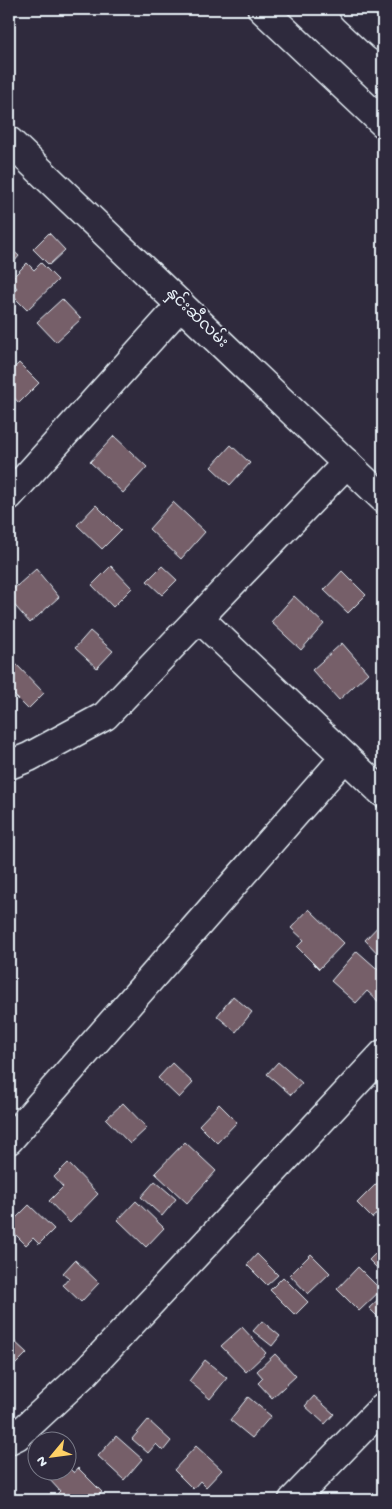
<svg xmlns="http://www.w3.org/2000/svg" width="392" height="1509" viewBox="0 0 392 1509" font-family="'Gochi Hand','Noto Sans Myanmar',sans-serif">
  <rect width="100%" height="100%" fill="#2f2a3d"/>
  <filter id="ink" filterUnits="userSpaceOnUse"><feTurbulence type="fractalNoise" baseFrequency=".02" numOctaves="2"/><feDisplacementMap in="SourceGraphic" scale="10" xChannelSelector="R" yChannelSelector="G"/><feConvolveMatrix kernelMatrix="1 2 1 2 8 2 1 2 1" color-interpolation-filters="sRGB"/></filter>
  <g filter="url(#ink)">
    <g fill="#765e69" stroke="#e8f1f8">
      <polygon points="49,233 65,250 49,265 33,249"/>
      <polygon points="9,247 19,256 9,268"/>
      <polygon points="27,263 34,270 41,263 58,280 27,310 11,294 17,288 10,280"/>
      <polygon points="62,299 81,319 56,342 37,322"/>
      <polygon points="19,363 39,383 19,403 9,392 9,373"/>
      <polygon points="114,436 147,467 123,493 90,462"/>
      <polygon points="231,445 250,463 230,485 211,467"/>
      <polygon points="173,502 205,532 181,559 149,529"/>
      <polygon points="96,505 121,530 102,549 77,525"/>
      <polygon points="111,566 132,588 113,607 92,585"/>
      <polygon points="162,566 177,580 162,595 147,581"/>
      <polygon points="36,569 59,597 30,623 9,599 9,593"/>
      <polygon points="342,571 366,595 348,613 324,590"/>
      <polygon points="294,596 324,624 301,650 271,622"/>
      <polygon points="90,631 113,651 97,668 75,648"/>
      <polygon points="342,643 368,673 339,700 312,670"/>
      <polygon points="16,664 44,693 28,709 9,690 9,671"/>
      <polygon points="309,909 344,943 319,969 297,947 304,940 291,928"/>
      <polygon points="383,921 383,959 365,940"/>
      <polygon points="357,951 383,974 383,1000 380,1003 367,991 356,1003 331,981"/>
      <polygon points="233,996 252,1012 236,1032 217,1016"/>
      <polygon points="278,1062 302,1083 291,1095 267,1074"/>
      <polygon points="172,1063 193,1083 179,1098 158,1078"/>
      <polygon points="123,1103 147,1128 130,1144 106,1119"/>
      <polygon points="219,1104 237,1122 217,1143 199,1125"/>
      <polygon points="185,1142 216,1171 187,1203 155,1173"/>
      <polygon points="68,1163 98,1194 70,1223 49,1201 63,1187 54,1177"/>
      <polygon points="155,1181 176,1199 162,1216 141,1197"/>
      <polygon points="379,1181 383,1185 383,1208 372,1218 357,1203"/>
      <polygon points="136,1201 164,1228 146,1247 118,1220"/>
      <polygon points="29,1205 54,1229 39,1244 33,1238 26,1245 9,1228 9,1225"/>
      <polygon points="383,1246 383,1274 369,1260"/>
      <polygon points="257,1254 278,1275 267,1285 247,1265"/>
      <polygon points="311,1254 330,1273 308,1294 290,1275"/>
      <polygon points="75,1260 99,1283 81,1302 63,1285 69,1278 63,1273"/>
      <polygon points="358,1267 381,1290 359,1311 337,1289"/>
      <polygon points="283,1277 308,1302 295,1315 270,1290"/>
      <polygon points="383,1295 383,1322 369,1308"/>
      <polygon points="262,1321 280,1336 272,1346 253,1331"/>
      <polygon points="242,1327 266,1353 246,1372 221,1346"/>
      <polygon points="13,1340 27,1353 9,1371 9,1345"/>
      <polygon points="275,1354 296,1376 272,1398 258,1383 263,1378 257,1371"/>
      <polygon points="205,1360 227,1378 210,1399 189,1381"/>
      <polygon points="314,1396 334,1414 325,1424 305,1406"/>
      <polygon points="248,1397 271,1416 252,1438 230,1420"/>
      <polygon points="148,1420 171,1441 163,1451 156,1444 148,1453 132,1439"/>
      <polygon points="116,1436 142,1459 124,1480 98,1456"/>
      <polygon points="196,1446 222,1470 206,1487 200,1481 193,1489 174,1470"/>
      <polygon points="68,1467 74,1473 78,1468 102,1492 94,1500 59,1500 55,1496 60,1491 48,1478 54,1472 68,1472"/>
    </g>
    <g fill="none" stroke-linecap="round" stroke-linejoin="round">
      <g stroke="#e8f1f8" stroke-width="31">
        <g id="minor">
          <polyline points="9,141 383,498"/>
          <polyline points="9,496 181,305"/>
          <polyline points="199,618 383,793"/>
          <polyline points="9,765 29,757 105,716 347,463"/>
          <polyline points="9,1140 345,757"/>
          <polyline points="9,1440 17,1436 85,1373 383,1054"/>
          <polyline points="293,1500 383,1407"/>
        </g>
      </g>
      <g stroke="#e8f1f8" stroke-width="31">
        <g id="major">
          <polyline points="262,9 383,123"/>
          <polyline points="353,9 383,37"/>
        </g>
      </g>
      <use href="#minor" stroke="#2f2a3d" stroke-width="28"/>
      <use href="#major" stroke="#2f2a3d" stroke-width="28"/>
    </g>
  </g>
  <g text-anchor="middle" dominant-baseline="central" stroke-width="4" stroke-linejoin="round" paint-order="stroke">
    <g font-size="16" fill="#e8f1f8" stroke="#2f2a3d">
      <text transform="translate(196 319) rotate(44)">နှင်းဆီလမ်း</text>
    </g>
  </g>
  <rect width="392" height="1509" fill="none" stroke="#2f2a3d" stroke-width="30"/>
  <rect x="15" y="15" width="362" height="1479" fill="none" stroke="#e8f1f8" stroke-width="2" filter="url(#ink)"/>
  <g transform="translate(52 1456) rotate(241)"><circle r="24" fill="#2f2a3d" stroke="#797a88"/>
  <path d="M0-4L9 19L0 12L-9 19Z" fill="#ffd166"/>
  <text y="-8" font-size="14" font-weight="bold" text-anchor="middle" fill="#e8f1f8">N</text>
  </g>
</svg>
